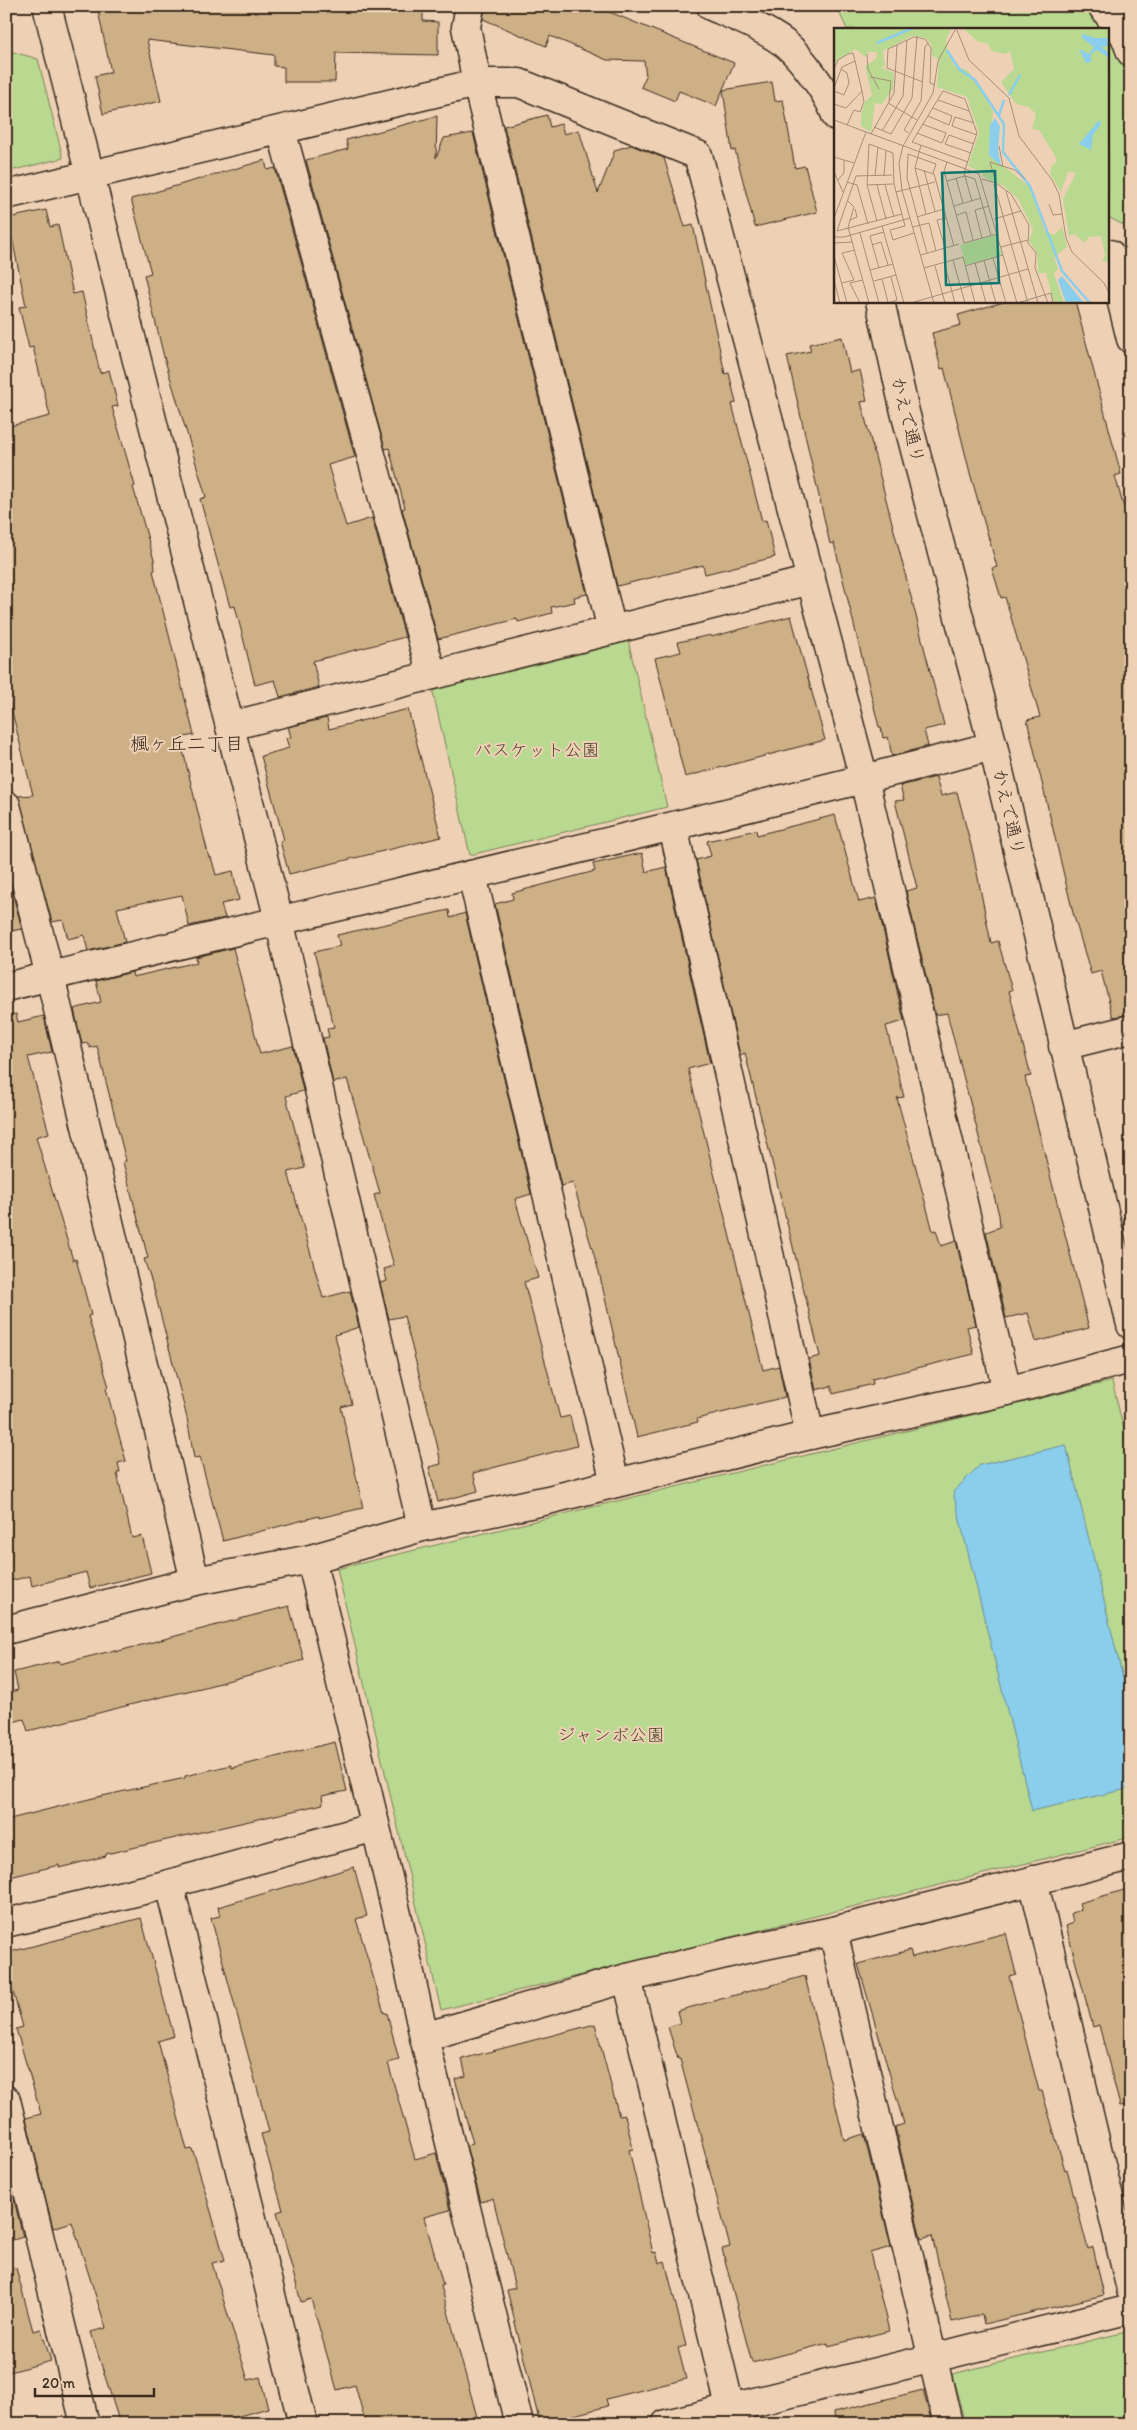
<svg xmlns="http://www.w3.org/2000/svg" width="1137" height="2430" viewBox="0 0 1137 2430" font-family="Itim,'Klee One',sans-serif">
  <rect width="100%" height="100%" fill="#eed1b5"/>
  <filter id="ink" filterUnits="userSpaceOnUse"><feTurbulence type="fractalNoise" baseFrequency=".02" numOctaves="2"/><feDisplacementMap in="SourceGraphic" scale="10" xChannelSelector="R" yChannelSelector="G"/><feConvolveMatrix kernelMatrix="1 2 1 2 8 2 1 2 1" color-interpolation-filters="sRGB"/></filter>
  <g filter="url(#ink)">
    <g fill="#b9d890" stroke="#7a8157">
      <polygon points="832,6 1131,6 1131,229 1108,217 1108,29 847,29 838,10"/>
      <polygon points="6,50 38,59 63,158 6,172"/>
      <polygon points="628,640 667,807 470,855 432,688"/>
      <polygon points="1112,1381 1131,1459 1131,1837 441,2010 337,1569"/>
      <polygon points="1126,2332 1131,2353 1131,2424 965,2424 952,2374"/>
    </g>
    <polygon fill="#8aceec" stroke="#6a8c9a" points="1066,1445 1131,1711 1131,1788 1032,1811 953,1492 980,1465"/>
    <g fill="#ceb087" stroke="#3b2a1e">
      <polygon points="97,6 423,7 423,21 438,22 438,55 336,53 335,82 284,82 284,67 274,66 274,55 147,40 161,101 103,114 95,76 111,72"/>
      <polygon points="485,6 595,6 734,63 716,106 679,91 675,101 641,87 646,76 644,61 607,60 550,36 546,46 483,19"/>
      <polygon points="772,82 775,101 783,100 795,168 805,166 817,212 755,227 735,150 732,151 723,90"/>
      <polygon points="547,115 550,127 561,124 564,134 579,130 598,193 615,150 631,145 664,158 685,227 693,225 725,374 729,373 736,403 732,404 762,521 766,520 775,557 705,574 703,565 617,586 504,126"/>
      <polygon points="437,116 436,158 444,138 473,133 587,594 574,597 575,602 551,607 552,613 518,622 517,619 438,639 402,509 405,508 389,448 385,449 306,160 348,149 346,140"/>
      <polygon points="265,160 267,170 275,168 355,457 328,465 346,526 372,518 405,637 313,661 319,687 280,697 275,680 255,685 235,606 230,607 200,499 206,497 164,357 144,275 151,273 131,199"/>
      <polygon points="46,210 50,227 58,225 73,294 82,292 100,373 109,370 118,406 112,407 135,486 133,487 154,560 155,570 153,571 194,735 180,738 209,858 211,857 216,875 233,871 239,900 221,904 225,918 189,926 182,895 117,908 125,942 88,951 84,935 68,939 63,920 52,922 18,796 33,795 6,688 6,427 50,416 33,347 29,348 19,307 26,306 8,218"/>
      <polygon points="1007,301 1075,301 1121,474 1115,476 1131,533 1131,1014 1113,1017 1101,971 1091,974 1073,913 1027,720 1040,717 1005,597 1001,598 992,568 997,567 970,473 944,368 941,369 932,333 961,325 958,315"/>
      <polygon points="842,337 850,373 860,370 867,401 861,402 944,725 924,730 928,746 892,756 888,737 883,738 881,727 879,727 834,543 830,544 787,356 811,351 809,344"/>
      <polygon points="791,616 825,740 685,777 655,658 681,652 678,642 711,635 711,637"/>
      <polygon points="408,709 441,837 289,874 280,841 284,840 261,756 289,748 286,738 291,737 288,727 327,718 329,729"/>
      <polygon points="936,777 941,796 957,792 973,853 991,943 998,941 1012,990 1009,991 1031,1076 1025,1077 1089,1328 1036,1342 1028,1313 1006,1318 986,1232 1000,1227 999,1215 947,1013 935,1015 906,891 917,888 895,801 904,800 900,786"/>
      <polygon points="835,815 859,902 876,898 904,1021 886,1026 904,1097 897,1098 933,1231 936,1230 941,1246 956,1241 976,1325 967,1327 974,1354 872,1379 873,1384 833,1394 831,1386 816,1390 809,1359 820,1356 745,1053 740,1055 696,860 711,856 707,841 756,830 757,835"/>
      <polygon points="642,853 646,872 666,867 710,1063 688,1069 763,1370 779,1366 785,1397 697,1419 698,1422 637,1437 599,1272 573,1183 561,1186 495,904 513,899 512,893 595,871 593,864"/>
      <polygon points="6,869 22,929 6,932"/>
      <polygon points="449,910 450,918 465,913 531,1194 515,1199 538,1278 524,1282 560,1418 570,1416 577,1446 473,1473 478,1491 438,1502 429,1467 441,1464 437,1444 404,1316 389,1319 380,1283 387,1281 384,1269 394,1266 374,1195 380,1193 347,1079 333,1083 323,1038 329,1037 327,1028 334,1027 314,952 340,946 337,935"/>
      <polygon points="233,948 260,1054 293,1046 303,1091 286,1096 305,1168 288,1172 323,1298 350,1291 359,1327 335,1335 352,1404 341,1407 363,1508 319,1518 319,1516 223,1541 200,1457 194,1458 187,1418 154,1289 144,1259 148,1258 123,1162 126,1161 97,1046 90,1048 88,1043 82,1044 74,1009 101,1002 96,981 132,972 133,977 197,962 196,957"/>
      <polygon points="16,1014 18,1022 44,1016 52,1052 28,1057 49,1133 36,1137 73,1260 76,1259 91,1315 88,1316 109,1387 106,1388 126,1461 118,1463 120,1472 117,1473 132,1538 142,1536 151,1573 90,1588 86,1572 32,1586 30,1576 6,1582 6,1015"/>
      <polygon points="289,1606 304,1660 205,1687 153,1699 28,1731 24,1719 6,1724 6,1693 18,1690 14,1672 60,1661 60,1664 115,1650 115,1652"/>
      <polygon points="335,1742 347,1791 322,1796 323,1804 106,1854 106,1856 59,1868 59,1865 6,1878 6,1820 93,1798 185,1778 185,1776 231,1765 232,1768"/>
      <polygon points="354,1867 367,1916 356,1919 384,2013 387,2013 399,2060 388,2063 415,2159 436,2153 450,2210 424,2217 443,2285 441,2286 479,2424 366,2424 355,2385 337,2390 311,2299 301,2302 277,2212 283,2210 261,2134 269,2132 211,1918 220,1916 218,1907"/>
      <polygon points="1131,1888 1131,2104 1120,2106 1099,2025 1093,2027 1066,1926 1073,1923 1071,1913 1081,1910 1079,1903"/>
      <polygon points="141,1918 174,2036 158,2041 187,2150 192,2149 195,2157 225,2260 212,2263 248,2380 260,2377 268,2408 210,2424 120,2424 91,2332 106,2328 72,2222 53,2228 26,2118 41,2114 16,2029 23,2027 6,1967 6,1953"/>
      <polygon points="1006,1933 1016,1974 1009,1976 1039,2091 1042,2091 1065,2170 1067,2169 1088,2249 1093,2247 1104,2295 984,2324 982,2315 952,2322 932,2236 921,2239 895,2127 904,2124 858,1964 910,1950 912,1957"/>
      <polygon points="805,1976 844,2140 864,2134 891,2247 870,2253 889,2331 828,2346 828,2343 752,2363 722,2249 730,2247 680,2059 678,2059 668,2027 680,2023 677,2011"/>
      <polygon points="595,2024 619,2116 625,2115 633,2149 629,2150 653,2253 656,2252 659,2263 665,2261 686,2346 678,2348 686,2379 606,2399 608,2406 540,2424 507,2290 515,2288 493,2198 481,2202 466,2145 473,2143 455,2079 466,2076 462,2059"/>
      <polygon points="6,2167 23,2237 6,2242"/>
      <polygon points="16,2268 33,2331 41,2329 51,2361 6,2373 6,2269"/>
      <polygon points="923,2390 932,2424 835,2424 834,2412"/>
    </g>
    <g fill="none" stroke-linecap="round" stroke-linejoin="round">
      <g stroke="#3b2a1e" stroke-width="31">
        <g id="minor">
          <polyline points="47,6 279,920 422,1527"/>
          <polyline points="470,6 466,27 477,83 612,630"/>
          <path d="M711,6C736,17 762,27 784,43C801,56 830,96 836,116"/>
          <polyline points="1102,6 1125,36 1131,52"/>
          <polyline points="281,130 432,675"/>
          <polyline points="6,195 477,83 519,83 698,155 864,779 1007,1391"/>
          <polyline points="1110,254 1131,339"/>
          <polyline points="880,301 905,412 993,746 1131,1325"/>
          <polyline points="230,726 811,580"/>
          <polyline points="6,805 50,976 195,1581"/>
          <polyline points="673,827 810,1435"/>
          <polyline points="472,875 615,1483"/>
          <path d="M6,987C335,906 665,831 993,746"/>
          <polyline points="1063,1046 1131,1029"/>
          <polyline points="311,1559 399,1923 424,2037 519,2424"/>
          <polyline points="6,1630 195,1581 311,1559 422,1527 548,1500 810,1435 1007,1391 1131,1359"/>
          <polyline points="1033,1880 1131,2290"/>
          <polyline points="169,1884 303,2424"/>
          <polyline points="6,1923 169,1884 375,1827"/>
          <polyline points="833,1931 948,2424"/>
          <polyline points="627,1978 734,2424"/>
          <polyline points="424,2037 627,1978 746,1949 833,1931 1131,1856"/>
          <polyline points="6,2100 85,2424"/>
          <polyline points="666,2424 1131,2309"/>
        </g>
      </g>
      <use href="#minor" stroke="#eed1b5" stroke-width="28"/>
    </g>
  </g>
  <g text-anchor="middle" dominant-baseline="central" stroke-width="4" stroke-linejoin="round" paint-order="stroke">
    <g font-size="18" fill="#3b2a1e" stroke="#eed1b5">
      <text transform="translate(908 420) rotate(76)">かえで通り</text>
      <text transform="translate(1009 812) rotate(77)">かえで通り</text>
    </g>
    <g font-size="18" fill="#4e442f" stroke="#eed1b5">
      <text x="537" y="750">バスケット公園</text>
      <text x="611" y="1735">ジャンボ公園</text>
    </g>
    <g font-size="19" fill="#3b2a1e" stroke="#eed1b5">
      <text x="187" y="743">楓ヶ丘二丁目</text>
    </g>
  </g>
  <g transform="translate(834 28)">
    <rect width="275" height="275" fill="#eed1b5"/>
    <path d="M0,0H118L112,11L114,26L120,37L134,43L141,52L159,83L155,127L195,158L211,203L220,207L228,199L233,219L220,229L224,241L220,246L230,275H220L212,245H204L203,225L195,213L199,201L184,171L170,158L151,150L147,144L134,138L145,105L133,69L103,59L105,32L98,27L97,16L92,10L78,8L49,23L51,38L46,39L60,45L59,61L48,76L41,75L37,104L27,98V86L31,74L38,67L31,38L42,31L43,24H34L32,29L21,21L0,35ZM129,0H275V234L268,233L271,227L267,208L255,209L250,215L241,206L235,208L229,171L242,145L234,144L227,164L216,146L218,137L223,134L220,126L205,102L198,101L202,86L195,79L182,76L167,54L180,41L176,23L171,26L157,23L154,16L143,13ZM162,207L168,227L132,237L126,217Z" fill="#b9d890"/>
    <path d="M248,6L261,10H275V18L267,19L275,25V30L263,22L257,26V34L252,35L245,21L255,26L260,19L248,10ZM161,90L166,98L164,122L167,138L155,127L156,97ZM265,92L267,96L259,107L257,122L245,116ZM228,248L250,275H232L224,252Z" fill="#8aceec"/>
    <path fill="none" stroke="#8aceec" stroke-width="2.5" d="M43,15L79,0M113,22L125,41L141,52L170,96L169,124L196,158L228,243L256,275M175,67L186,47M165,87L170,72"/>
    <path fill="none" stroke="#a68e79" stroke-width="1" d="M122,0L135,32L175,70L185,108L218,152L225,166L232,210L238,224L270,255L275,265M33,26L34,41L45,61M0,41L4,32L14,26L19,25L21,33M36,49L57,53L55,73M89,54L53,40L54,21L80,9L91,11L97,20L96,55L101,57M0,60L8,39L21,33L28,63L12,80L0,76M0,63L10,67L15,55L13,45L7,41M104,72L135,83M54,75L83,92M94,88L115,97L118,88L99,80M0,92L145,146L183,275M140,95L121,89L118,98L143,107M13,97L20,82L26,84L30,74L28,63M40,99L57,106L78,70L83,8M48,103L69,68L73,12M75,105L70,102L87,73L91,18L95,15M83,105L108,115L112,105L88,96M37,106L60,65L63,17M87,117L81,140L100,146L120,218M165,118L169,139M137,125L111,116L115,107L140,116M0,129L20,135M113,134L110,143L130,215L163,206M134,134L78,114L109,63L131,71L143,105L130,145L138,173M156,134L181,142L191,151M156,134L162,155M81,140L92,186M90,142L101,183M0,144L9,164M58,147L22,148L3,203L68,186M41,148L44,119M50,148L52,123M122,150L129,175M148,151L162,155L177,166L195,197L194,215L202,225L201,240L214,275M3,153L10,145V132M113,153L131,148L141,151L157,207M13,154L23,157L34,196M160,156L194,275M33,157L59,156M43,157L52,191M51,157L60,189M172,163L204,275M62,164L101,154M14,173L20,179L14,199L35,275M215,176L219,187L228,186M120,178L147,170M123,187L132,184L139,212M83,189L110,181M0,190L32,104M160,191L187,183M16,192L23,189L21,181M43,193L33,157L35,116L59,125L60,156L71,198L56,202L59,212L80,205M48,198L70,275M79,199L95,195L102,223M26,205L45,275M0,209H10L76,190M148,210L141,182L155,178M0,215L18,214M38,217L47,214L54,237M167,219L194,212M111,220L103,192L112,190M93,225L73,150L74,126L102,136L99,145M87,227L125,216M0,228L13,275M159,230L172,275M119,232L131,275M150,233L162,275M110,234L121,275M141,235L152,275M101,238L111,275M131,238L169,227M45,240L36,208L50,204M90,240L129,229L141,275M36,242L59,236M48,251L54,274M0,252L6,275M40,253L62,247M8,255L20,252L8,225L21,222M26,275L16,255L29,252M54,275L63,272L57,249M77,275L194,241M100,275L68,162L65,135L69,118L99,65L104,33L121,2M183,275L217,265L219,275"/>
    <path fill="#0f766e" fill-opacity="0.15" stroke="#0f766e" stroke-width="2.5" d="M161,143L165,255L112,257L108,145Z"/>
    <rect width="275" height="275" fill="none" stroke="#3b2a1e" stroke-width="2.5"/>
  </g>
  <rect width="1137" height="2430" fill="none" stroke="#eed1b5" stroke-width="25"/>
  <rect x="12" y="12" width="1112" height="2405" fill="none" stroke="#3b2a1e" stroke-width="2" filter="url(#ink)"/>
  <path d="M35 2388v8h119v-8" fill="none" stroke="#3b2a1e" stroke-width="2.5"/>
  <text x="42" y="2388" font-size="15" fill="#3b2a1e" stroke="#eed1b5" stroke-width="4" paint-order="stroke">20 m</text>
</svg>
